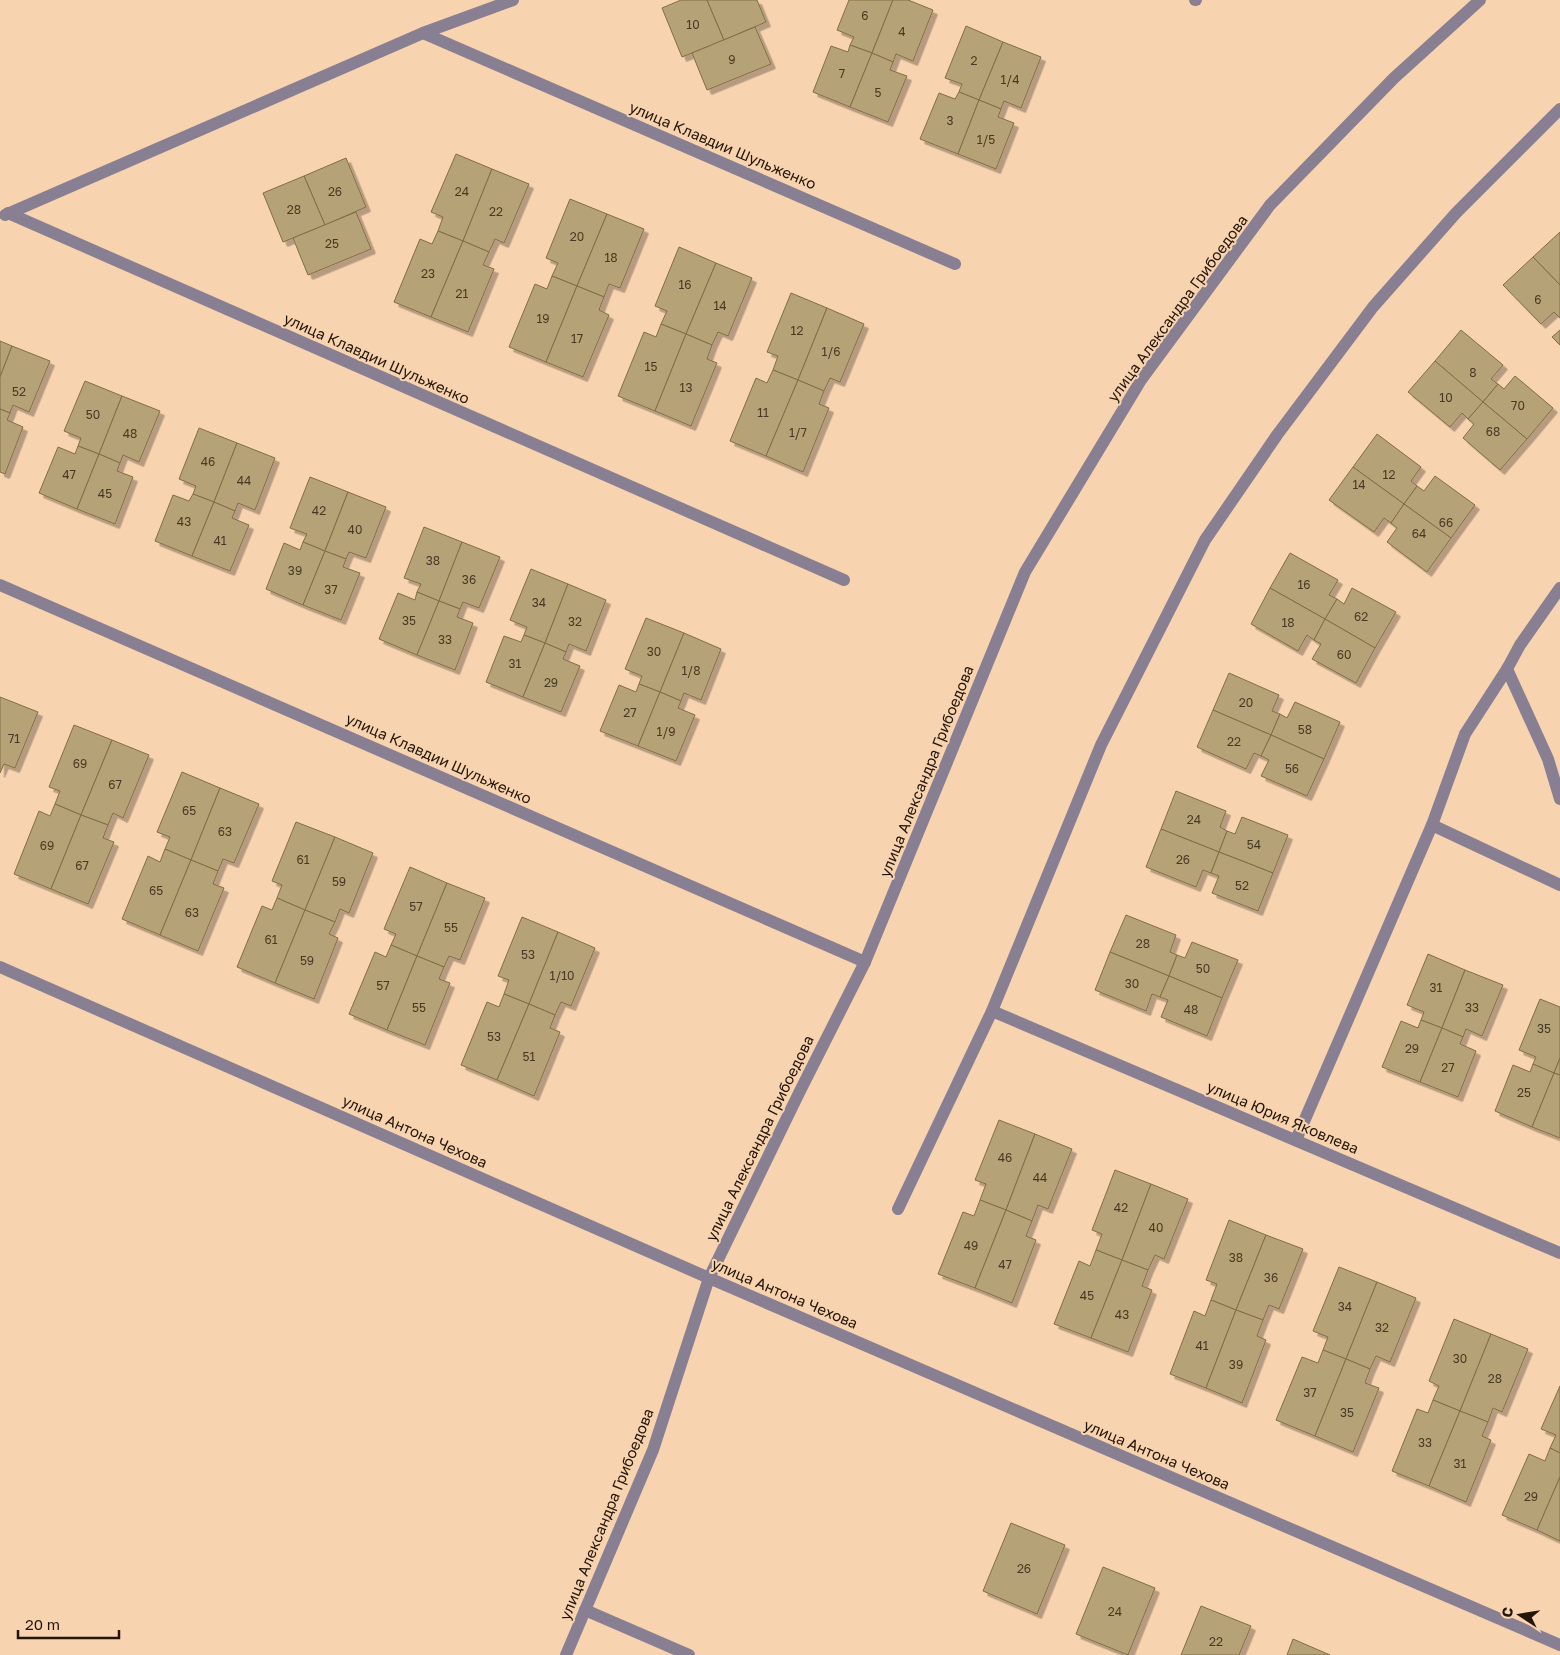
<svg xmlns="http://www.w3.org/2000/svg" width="1560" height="1655" viewBox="0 0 1560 1655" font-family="'Golos Text',sans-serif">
  <defs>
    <filter id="shadow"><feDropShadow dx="4.5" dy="4.5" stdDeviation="0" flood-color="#0004"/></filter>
  </defs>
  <rect width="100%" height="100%" fill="#f8d3af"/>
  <g fill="#b6a277" stroke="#816e44" filter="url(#shadow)">
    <polygon points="681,0 707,0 724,40 682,57 662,8"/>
    <polygon points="707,0 757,0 766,22 724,40"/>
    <polygon points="849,0 893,0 872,53 850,45 854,37 837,30"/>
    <polygon points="893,0 908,0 933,10 913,61 896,54 893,62 872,53"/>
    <polygon points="966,26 1003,42 979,100 959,92 962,84 945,78"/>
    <polygon points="755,27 771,64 707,90 692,53"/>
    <polygon points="1003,42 1041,57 1021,108 1004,101 1001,109 979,100"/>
    <polygon points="850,45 872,53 850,107 813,92 831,46 848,52"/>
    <polygon points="872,53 893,62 890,70 907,76 888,122 850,107"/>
    <polygon points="959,92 979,100 958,154 920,139 939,93 955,99"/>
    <polygon points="979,100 1001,109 998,117 1014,123 996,169 958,154"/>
    <polygon points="456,154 492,169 463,241 438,231 443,217 431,212"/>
    <polygon points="346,158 366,207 325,225 304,176"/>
    <polygon points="492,169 529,184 504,243 495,239 489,252 463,241"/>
    <polygon points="304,176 325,225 283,242 263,193"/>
    <polygon points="570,199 607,214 577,286 552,276 558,263 546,258"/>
    <polygon points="356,212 371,249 308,275 293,238"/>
    <polygon points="607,214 644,229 620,288 609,284 604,297 577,286"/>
    <polygon points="438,231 463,241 431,317 394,302 420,239 432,244"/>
    <polygon points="1560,232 1560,285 1533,257"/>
    <polygon points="463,241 489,252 483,265 494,269 468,332 431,317"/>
    <polygon points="679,247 716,263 686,334 661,324 667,311 655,306"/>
    <polygon points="1533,257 1560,285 1560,318 1554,312 1541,324 1503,285"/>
    <polygon points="716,263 752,278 728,336 718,332 712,345 686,334"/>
    <polygon points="552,276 577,286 546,362 509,347 535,284 547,289"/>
    <polygon points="577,286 604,297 599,310 609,315 583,377 546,362"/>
    <polygon points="791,293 827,308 798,380 773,370 778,356 767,352"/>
    <polygon points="827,308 864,324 840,382 830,378 824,391 798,380"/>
    <polygon points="661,324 686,334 655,411 618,396 644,332 656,337"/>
    <polygon points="1461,330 1503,365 1491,379 1498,384 1483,402 1435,361"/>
    <polygon points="1560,330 1560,345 1552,337"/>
    <polygon points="686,334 712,345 707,359 717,363 691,426 655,411"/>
    <polygon points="0,341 12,346 0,377"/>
    <polygon points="12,346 50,361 29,412 13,405 10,413 0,409 0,377"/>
    <polygon points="1435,361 1483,402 1468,419 1462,413 1450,427 1408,392"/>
    <polygon points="773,370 798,380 766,456 730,441 756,378 767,383"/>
    <polygon points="1515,376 1553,408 1527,439 1483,402 1498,384 1504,389"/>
    <polygon points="798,380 824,391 819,404 829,408 803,472 766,456"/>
    <polygon points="85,381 122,396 99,454 78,446 81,438 64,431"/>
    <polygon points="122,396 160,411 139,462 123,455 120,463 99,454"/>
    <polygon points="1483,402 1527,439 1500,470 1463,438 1474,424 1468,419"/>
    <polygon points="0,409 10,413 7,420 23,427 5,474 0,472"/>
    <polygon points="199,428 237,443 214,502 193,494 196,486 179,479"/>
    <polygon points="1377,434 1421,467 1411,481 1417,486 1404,504 1353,467"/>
    <polygon points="237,443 275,458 255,510 238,503 235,511 214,502"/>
    <polygon points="78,446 99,454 77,509 39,493 58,447 75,454"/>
    <polygon points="99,454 120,463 117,471 133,477 115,524 77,509"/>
    <polygon points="1353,467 1404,504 1391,523 1384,518 1374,532 1329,500"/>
    <polygon points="1435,476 1475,505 1451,538 1404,504 1417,486 1424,491"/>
    <polygon points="310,477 348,492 325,551 303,542 307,534 290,528"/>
    <polygon points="348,492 386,507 366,558 349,552 346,559 325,551"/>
    <polygon points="193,494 214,502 192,556 155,541 173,495 189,501"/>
    <polygon points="214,502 235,511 232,518 249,525 230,571 192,556"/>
    <polygon points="1404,504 1451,538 1427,572 1387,542 1397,528 1391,523"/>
    <polygon points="424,527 462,542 439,601 417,592 421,584 404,578"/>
    <polygon points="303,542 325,551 303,605 266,589 284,543 300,550"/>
    <polygon points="462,542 500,557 479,608 463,602 460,609 439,601"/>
    <polygon points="325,551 346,559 343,567 360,573 341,620 303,605"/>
    <polygon points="1290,553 1338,580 1329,595 1337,599 1325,619 1270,588"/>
    <polygon points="531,569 568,584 545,643 524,635 527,627 510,620"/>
    <polygon points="568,584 606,600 586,651 569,644 566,652 545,643"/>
    <polygon points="1270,588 1325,619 1314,640 1307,635 1298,651 1251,624"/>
    <polygon points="1352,588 1396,612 1375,648 1325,619 1337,599 1344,604"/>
    <polygon points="417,592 439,601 417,655 379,639 398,593 415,600"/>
    <polygon points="439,601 460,609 457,617 473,623 455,670 417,655"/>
    <polygon points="646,618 684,633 660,692 639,684 642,676 625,669"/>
    <polygon points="1325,619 1375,648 1356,683 1312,659 1321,644 1314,640"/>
    <polygon points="684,633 721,649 701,700 684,693 681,701 660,692"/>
    <polygon points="524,635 545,643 523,697 486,682 504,636 521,642"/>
    <polygon points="545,643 566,652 563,659 580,666 561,712 523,697"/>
    <polygon points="1229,673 1279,695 1272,711 1280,714 1271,735 1213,710"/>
    <polygon points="639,684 660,692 638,746 600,731 619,685 636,692"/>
    <polygon points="660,692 681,701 678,708 695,715 676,761 638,746"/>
    <polygon points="0,697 38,712 15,768 4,764 0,773"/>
    <polygon points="1295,702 1340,722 1324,759 1271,735 1280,714 1287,718"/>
    <polygon points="1213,710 1271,735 1261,756 1254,753 1246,769 1197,747"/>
    <polygon points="74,725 112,740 81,815 55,804 60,791 49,787"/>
    <polygon points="1271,735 1324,759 1307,796 1261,776 1269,760 1261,756"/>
    <polygon points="112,740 149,755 123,818 113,813 108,825 81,815"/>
    <polygon points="182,772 220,788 191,860 165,849 170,837 157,832"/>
    <polygon points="220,788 259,804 234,863 223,859 218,871 191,860"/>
    <polygon points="1176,791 1226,811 1220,827 1227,831 1219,852 1161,829"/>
    <polygon points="55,804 81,815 51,889 14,874 39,811 50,816"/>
    <polygon points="81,815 108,825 103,838 114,842 88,904 51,889"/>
    <polygon points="1242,817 1288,835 1273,873 1219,852 1227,831 1235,834"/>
    <polygon points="296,822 335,837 305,910 277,898 282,885 272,881"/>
    <polygon points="1161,829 1219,852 1211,873 1203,870 1196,887 1146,867"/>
    <polygon points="335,837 373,853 349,913 340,909 335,922 305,910"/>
    <polygon points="165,849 191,860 160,935 122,919 148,856 160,862"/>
    <polygon points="1219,852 1273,873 1258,911 1212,893 1219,876 1211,873"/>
    <polygon points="191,860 218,871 213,884 224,888 198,951 160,935"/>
    <polygon points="410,867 447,883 417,956 391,945 396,934 384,929"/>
    <polygon points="447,883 485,898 460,960 449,956 444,967 417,956"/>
    <polygon points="277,898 305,910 275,983 237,967 262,906 272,910"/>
    <polygon points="305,910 335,922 329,934 338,938 314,999 275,983"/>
    <polygon points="1126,915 1176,935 1170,952 1177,955 1169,976 1110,952"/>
    <polygon points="522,917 558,932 529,1004 504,994 509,980 498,976"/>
    <polygon points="558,932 595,948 571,1006 561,1002 555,1015 529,1004"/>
    <polygon points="1192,942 1238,960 1222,998 1169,976 1177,955 1185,958"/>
    <polygon points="391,945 417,956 387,1030 349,1014 375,952 386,957"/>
    <polygon points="1110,952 1169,976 1160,997 1152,994 1146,1011 1095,990"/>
    <polygon points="1428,954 1465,970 1442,1028 1421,1020 1424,1012 1407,1005"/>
    <polygon points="417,956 444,967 439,979 450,983 425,1045 387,1030"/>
    <polygon points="1465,970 1503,985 1482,1036 1466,1029 1463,1037 1442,1028"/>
    <polygon points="1169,976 1222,998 1207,1036 1161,1017 1168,1000 1160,997"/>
    <polygon points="504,994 529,1004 497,1080 461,1065 487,1002 499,1007"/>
    <polygon points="1540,999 1560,1007 1560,1058 1554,1073 1533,1064 1536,1057 1519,1050"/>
    <polygon points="529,1004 555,1015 550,1028 560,1032 534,1096 497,1080"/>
    <polygon points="1421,1020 1442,1028 1420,1082 1382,1067 1401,1021 1418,1028"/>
    <polygon points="1442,1028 1463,1037 1460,1044 1476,1051 1458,1097 1420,1082"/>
    <polygon points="1560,1058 1560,1075 1554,1073"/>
    <polygon points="1533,1064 1554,1073 1532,1127 1495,1111 1513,1065 1530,1072"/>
    <polygon points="1554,1073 1560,1075 1560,1138 1532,1127"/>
    <polygon points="999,1120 1035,1134 1006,1210 980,1200 986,1184 975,1180"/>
    <polygon points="1035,1134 1072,1149 1048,1209 1038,1205 1032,1221 1006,1210"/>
    <polygon points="1115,1170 1151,1184 1122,1260 1096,1250 1102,1234 1092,1230"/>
    <polygon points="1151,1184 1188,1199 1164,1259 1155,1255 1148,1270 1122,1260"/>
    <polygon points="980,1200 1006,1210 975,1288 938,1274 963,1212 974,1216"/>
    <polygon points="1006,1210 1032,1221 1026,1236 1036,1240 1012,1303 975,1288"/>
    <polygon points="1229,1220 1266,1235 1236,1310 1211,1300 1217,1284 1206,1280"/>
    <polygon points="1266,1235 1303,1249 1279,1309 1269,1305 1263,1320 1236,1310"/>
    <polygon points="1096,1250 1122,1260 1091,1338 1054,1324 1079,1261 1090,1266"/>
    <polygon points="1122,1260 1148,1270 1142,1286 1152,1290 1128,1352 1091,1338"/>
    <polygon points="1339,1267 1377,1282 1346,1359 1323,1350 1328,1337 1313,1331"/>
    <polygon points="1377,1282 1416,1298 1390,1362 1376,1356 1370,1369 1346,1359"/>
    <polygon points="1211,1300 1236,1310 1206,1388 1170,1374 1194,1311 1205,1316"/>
    <polygon points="1236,1310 1263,1320 1257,1336 1266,1340 1242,1403 1206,1388"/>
    <polygon points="1454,1319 1491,1334 1460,1411 1433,1400 1439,1386 1429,1381"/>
    <polygon points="1491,1334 1528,1349 1502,1412 1493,1408 1488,1422 1460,1411"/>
    <polygon points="1323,1350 1346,1359 1315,1436 1276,1420 1302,1357 1318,1363"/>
    <polygon points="1346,1359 1370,1369 1365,1383 1379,1388 1353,1452 1315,1436"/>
    <polygon points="1560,1386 1560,1453 1550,1448 1556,1435 1541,1429"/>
    <polygon points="1433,1400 1460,1411 1429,1486 1392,1471 1417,1409 1428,1413"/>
    <polygon points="1460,1411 1488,1422 1482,1436 1491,1440 1466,1502 1429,1486"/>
    <polygon points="1550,1448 1560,1453 1560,1477 1537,1530 1502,1515 1529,1454 1545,1461"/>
    <polygon points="1560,1477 1560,1541 1537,1530"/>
    <polygon points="1011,1523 1065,1545 1037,1614 983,1591"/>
    <polygon points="1103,1567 1155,1588 1128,1655 1076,1634"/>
    <polygon points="1201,1606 1251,1626 1239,1655 1181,1655"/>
    <polygon points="1293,1639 1330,1655 1287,1655"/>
  </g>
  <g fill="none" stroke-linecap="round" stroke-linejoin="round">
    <g stroke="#888092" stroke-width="12">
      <polyline points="1195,0 1196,0"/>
      <polyline points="423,33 955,264"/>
      <polyline points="8,213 844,580"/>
      <polyline points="5,215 423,33 513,0"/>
      <polyline points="0,585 865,962"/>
      <polyline points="1507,669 1548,759 1560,799"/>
      <polyline points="1432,825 1560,885"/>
      <polyline points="0,967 709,1278 1560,1645"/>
      <polyline points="992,1011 1560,1253"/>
      <polyline points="1296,1140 1432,825 1465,734 1507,669 1520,645 1560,588"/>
      <polyline points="898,1209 992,1011 1101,745 1205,540 1277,435 1373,307 1456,213 1560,109"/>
      <polyline points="585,1610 689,1655"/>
      <polyline points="566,1655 653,1450 709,1278 799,1093 865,962 1025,572 1141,380 1270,205 1394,78 1480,0"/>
    </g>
  </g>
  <g text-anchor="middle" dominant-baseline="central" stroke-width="4" stroke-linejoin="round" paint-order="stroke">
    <g font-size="12" fill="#483924">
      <text x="865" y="15">6</text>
      <text x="693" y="24">10</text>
      <text x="902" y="31">4</text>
      <text x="732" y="59">9</text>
      <text x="974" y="60">2</text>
      <text x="842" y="73">7</text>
      <text x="1010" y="79">1/4</text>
      <text x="878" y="92">5</text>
      <text x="950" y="120">3</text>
      <text x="986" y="139">1/5</text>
      <text x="335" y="191">26</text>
      <text x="462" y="191">24</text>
      <text x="294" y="209">28</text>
      <text x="496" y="211">22</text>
      <text x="577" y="236">20</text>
      <text x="332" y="243">25</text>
      <text x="611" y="257">18</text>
      <text x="428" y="273">23</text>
      <text x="685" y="284">16</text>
      <text x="462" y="293">21</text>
      <text x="1538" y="299">6</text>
      <text x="720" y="305">14</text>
      <text x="543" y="318">19</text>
      <text x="797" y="330">12</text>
      <text x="577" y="338">17</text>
      <text x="831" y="351">1/6</text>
      <text x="651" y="366">15</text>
      <text x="1473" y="372">8</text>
      <text x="686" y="387">13</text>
      <text x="19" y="391">52</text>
      <text x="1446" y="397">10</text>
      <text x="1518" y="405">70</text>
      <text x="763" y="412">11</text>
      <text x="93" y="414">50</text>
      <text x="1493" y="431">68</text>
      <text x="798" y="432">1/7</text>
      <text x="130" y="433">48</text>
      <text x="208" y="461">46</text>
      <text x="69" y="474">47</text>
      <text x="1389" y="474">12</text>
      <text x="244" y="480">44</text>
      <text x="1359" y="484">14</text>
      <text x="105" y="493">45</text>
      <text x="319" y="510">42</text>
      <text x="184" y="521">43</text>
      <text x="1446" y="522">66</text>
      <text x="355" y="529">40</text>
      <text x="1419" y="533">64</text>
      <text x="220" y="540">41</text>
      <text x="433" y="560">38</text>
      <text x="295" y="570">39</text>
      <text x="469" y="579">36</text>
      <text x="1304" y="584">16</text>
      <text x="331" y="589">37</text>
      <text x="539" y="602">34</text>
      <text x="1361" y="616">62</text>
      <text x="409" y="620">35</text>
      <text x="575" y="621">32</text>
      <text x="1288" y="622">18</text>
      <text x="445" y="639">33</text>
      <text x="654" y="651">30</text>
      <text x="1344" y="654">60</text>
      <text x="515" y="663">31</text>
      <text x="691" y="670">1/8</text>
      <text x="551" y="682">29</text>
      <text x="1246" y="702">20</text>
      <text x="630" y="712">27</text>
      <text x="1305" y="729">58</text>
      <text x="666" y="731">1/9</text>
      <text x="14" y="738">71</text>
      <text x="1234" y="741">22</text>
      <text x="80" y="763">69</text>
      <text x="1292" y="768">56</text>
      <text x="115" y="784">67</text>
      <text x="189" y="810">65</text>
      <text x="1194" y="819">24</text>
      <text x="225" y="831">63</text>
      <text x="1254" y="844">54</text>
      <text x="47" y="845">69</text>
      <text x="303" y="859">61</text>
      <text x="1183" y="859">26</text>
      <text x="82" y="865">67</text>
      <text x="339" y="881">59</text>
      <text x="1242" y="885">52</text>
      <text x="156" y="890">65</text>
      <text x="416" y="906">57</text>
      <text x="192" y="912">63</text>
      <text x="451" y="927">55</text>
      <text x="271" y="939">61</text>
      <text x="1143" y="943">28</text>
      <text x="528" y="954">53</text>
      <text x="307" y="960">59</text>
      <text x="1203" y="968">50</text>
      <text x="562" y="975">1/10</text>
      <text x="1132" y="983">30</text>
      <text x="383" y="985">57</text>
      <text x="1436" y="987">31</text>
      <text x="419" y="1007">55</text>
      <text x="1472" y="1007">33</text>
      <text x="1191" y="1009">48</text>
      <text x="1544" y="1028">35</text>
      <text x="494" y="1036">53</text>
      <text x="1412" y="1048">29</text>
      <text x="529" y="1056">51</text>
      <text x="1448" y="1067">27</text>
      <text x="1524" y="1092">25</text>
      <text x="1005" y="1157">46</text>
      <text x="1040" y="1177">44</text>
      <text x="1121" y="1207">42</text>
      <text x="1156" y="1227">40</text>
      <text x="971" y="1245">49</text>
      <text x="1236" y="1257">38</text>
      <text x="1005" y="1264">47</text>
      <text x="1271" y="1277">36</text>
      <text x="1087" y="1295">45</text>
      <text x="1345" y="1306">34</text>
      <text x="1122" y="1314">43</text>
      <text x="1382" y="1327">32</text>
      <text x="1202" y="1345">41</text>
      <text x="1460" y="1358">30</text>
      <text x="1236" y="1364">39</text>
      <text x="1495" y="1378">28</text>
      <text x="1310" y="1392">37</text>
      <text x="1347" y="1412">35</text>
      <text x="1425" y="1442">33</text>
      <text x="1460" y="1463">31</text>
      <text x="1531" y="1496">29</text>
      <text x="1024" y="1568">26</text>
      <text x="1115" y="1611">24</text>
      <text x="1216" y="1641">22</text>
    </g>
    <g font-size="15" fill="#231608" stroke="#f8d3af">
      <text transform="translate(723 145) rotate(23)">улица Клавдии Шульженко</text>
      <text transform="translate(1177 308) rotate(-54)">улица Александра Грибоедова</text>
      <text transform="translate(377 358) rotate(24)">улица Клавдии Шульженко</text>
      <text transform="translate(439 758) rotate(24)">улица Клавдии Шульженко</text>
      <text transform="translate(926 771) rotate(-68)">улица Александра Грибоедова</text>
      <text transform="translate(1283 1117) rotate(23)">улица Юрия Яковлева</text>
      <text transform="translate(415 1131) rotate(24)">улица Антона Чехова</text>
      <text transform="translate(759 1138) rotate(-64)">улица Александра Грибоедова</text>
      <text transform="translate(785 1293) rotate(23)">улица Антона Чехова</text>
      <text transform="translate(1157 1454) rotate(23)">улица Антона Чехова</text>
      <text transform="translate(606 1514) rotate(-68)">улица Александра Грибоедова</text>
    </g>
  </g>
  <g transform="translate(1520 1615) rotate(282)" stroke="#f8d3af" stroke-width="4" paint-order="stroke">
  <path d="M0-4L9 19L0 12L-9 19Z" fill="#231608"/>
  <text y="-8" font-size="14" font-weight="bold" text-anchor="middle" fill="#231608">С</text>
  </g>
  <path d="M18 1630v8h101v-8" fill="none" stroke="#231608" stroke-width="2.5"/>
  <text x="25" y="1630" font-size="15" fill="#231608" stroke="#f8d3af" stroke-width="4" paint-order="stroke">20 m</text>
</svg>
